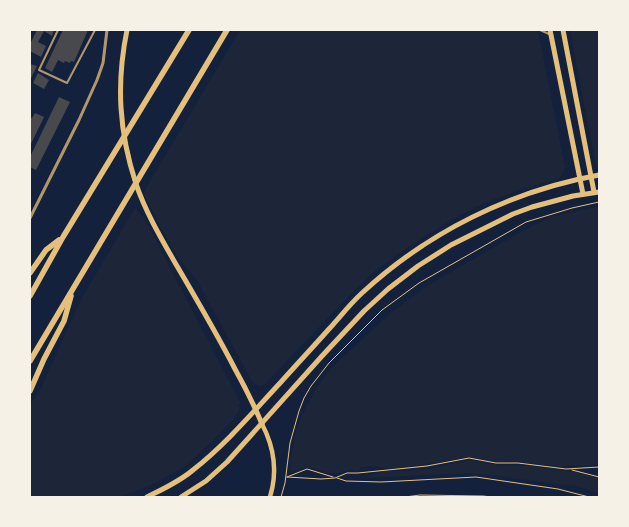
<svg xmlns="http://www.w3.org/2000/svg" width="629" height="527" viewBox="0 0 629 527" font-family="Helvetica,sans-serif">
  <rect width="100%" height="100%" fill="#14213d"/>
  <g fill="#1d2539">
    <polygon points="240,30 538,30 565,168 560,178 513,192 475,207 448,222 411,245 376,270 343,302 265,384 259,386 253,383 198,282 177,256 159,225 144,193 146,188"/>
    <polygon points="570,30 599,30 599,168 596,166"/>
    <polygon points="599,206 599,464 591,466 571,465 561,467 520,462 490,461 470,457 396,469 369,466 361,468 357,471 352,469 337,473 327,473 313,468 306,467 291,472 290,465 295,434 301,417 316,389 331,368 393,311 427,286 510,238 550,217"/>
    <path d="M135,208L144,218L241,404L238,405C242,412 235,413 234,419L205,448L184,467L155,483L126,495L119,497H30V408L32,402L42,386L68,328L82,298Z"/>
    <polygon points="470,460 503,466 531,466 579,473 599,478 599,493 575,486 469,473 362,478 384,471 404,471 429,469"/>
  </g>
  <g fill="#48494c">
    <polygon points="37,30 54,30 52,36 44,31 38,42 46,46 41,57 30,51 30,44"/>
    <polygon points="63,30 88,30 74,62 71,61 70,63 65,61 64,63 58,60 52,72 45,68"/>
    <polygon points="30,64 37,66 31,78 30,77"/>
    <polygon points="38,73 49,80 44,89 33,83"/>
    <polygon points="59,97 70,102 36,170 30,167 30,157"/>
    <polygon points="35,113 44,117 30,146 30,117 32,118"/>
  </g>
  <g fill="none" stroke-linecap="round" stroke-linejoin="round">
    <g stroke="#e5c07b" stroke-width="1">
      <polyline points="572,470 599,477"/>
      <polyline points="287,477 321,479 335,478 347,473 358,473 427,466 469,458 496,463 518,463 566,469 599,467"/>
      <polyline points="287,477 307,469 333,477"/>
      <polyline points="337,478 346,481 381,482 476,477 558,489 589,497"/>
      <polyline points="281,497 285,483 290,443 299,411 304,398 311,386 329,363 382,310 419,283 526,222 572,208 599,202"/>
      <polyline points="405,497 420,495 483,496 492,497"/>
    </g>
    <g stroke="#b1986c" stroke-width="2">
      <polyline points="58,30 39,70 67,83 95,30"/>
      <polyline points="540,30 549,34"/>
    </g>
    <polyline stroke="#b1986c" stroke-width="3" points="30,218 79,120 97,80 103,63 107,30"/>
    <path stroke="#e5c07b" stroke-width="4.5" d="M262,424C274,447 278,471 270,497"/>
    <g stroke="#e5c07b" stroke-width="5">
      <path d="M127,30C116,84 119,132 136,184C146,213 162,240 177,266C197,300 217,334 235,369C245,387 254,405 262,424"/>
      <polyline points="550,30 583,194"/>
      <polyline points="563,30 594,192"/>
      <path d="M147,497C163,489 179,482 193,470C225,445 253,412 281,382C297,364 313,347 329,329C340,317 350,304 362,293C428,232 511,191 599,175"/>
      <polyline points="181,497 206,481 227,462 322,356 364,311 388,289 418,266 451,245 513,214 532,207 573,196 599,192"/>
    </g>
    <g stroke="#e5c07b" stroke-width="5.5">
      <polyline points="30,273 46,250 59,240"/>
      <polyline points="30,296 63,237 189,30"/>
      <polyline points="30,361 227,30"/>
      <polyline points="30,391 44,359 64,321 71,296"/>
    </g>
    <polyline stroke="#918062" stroke-width="2" points="30,31 30,30"/>
  </g>
  <rect width="629" height="527" fill="none" stroke="#f6f1e7" stroke-width="62"/>
</svg>
